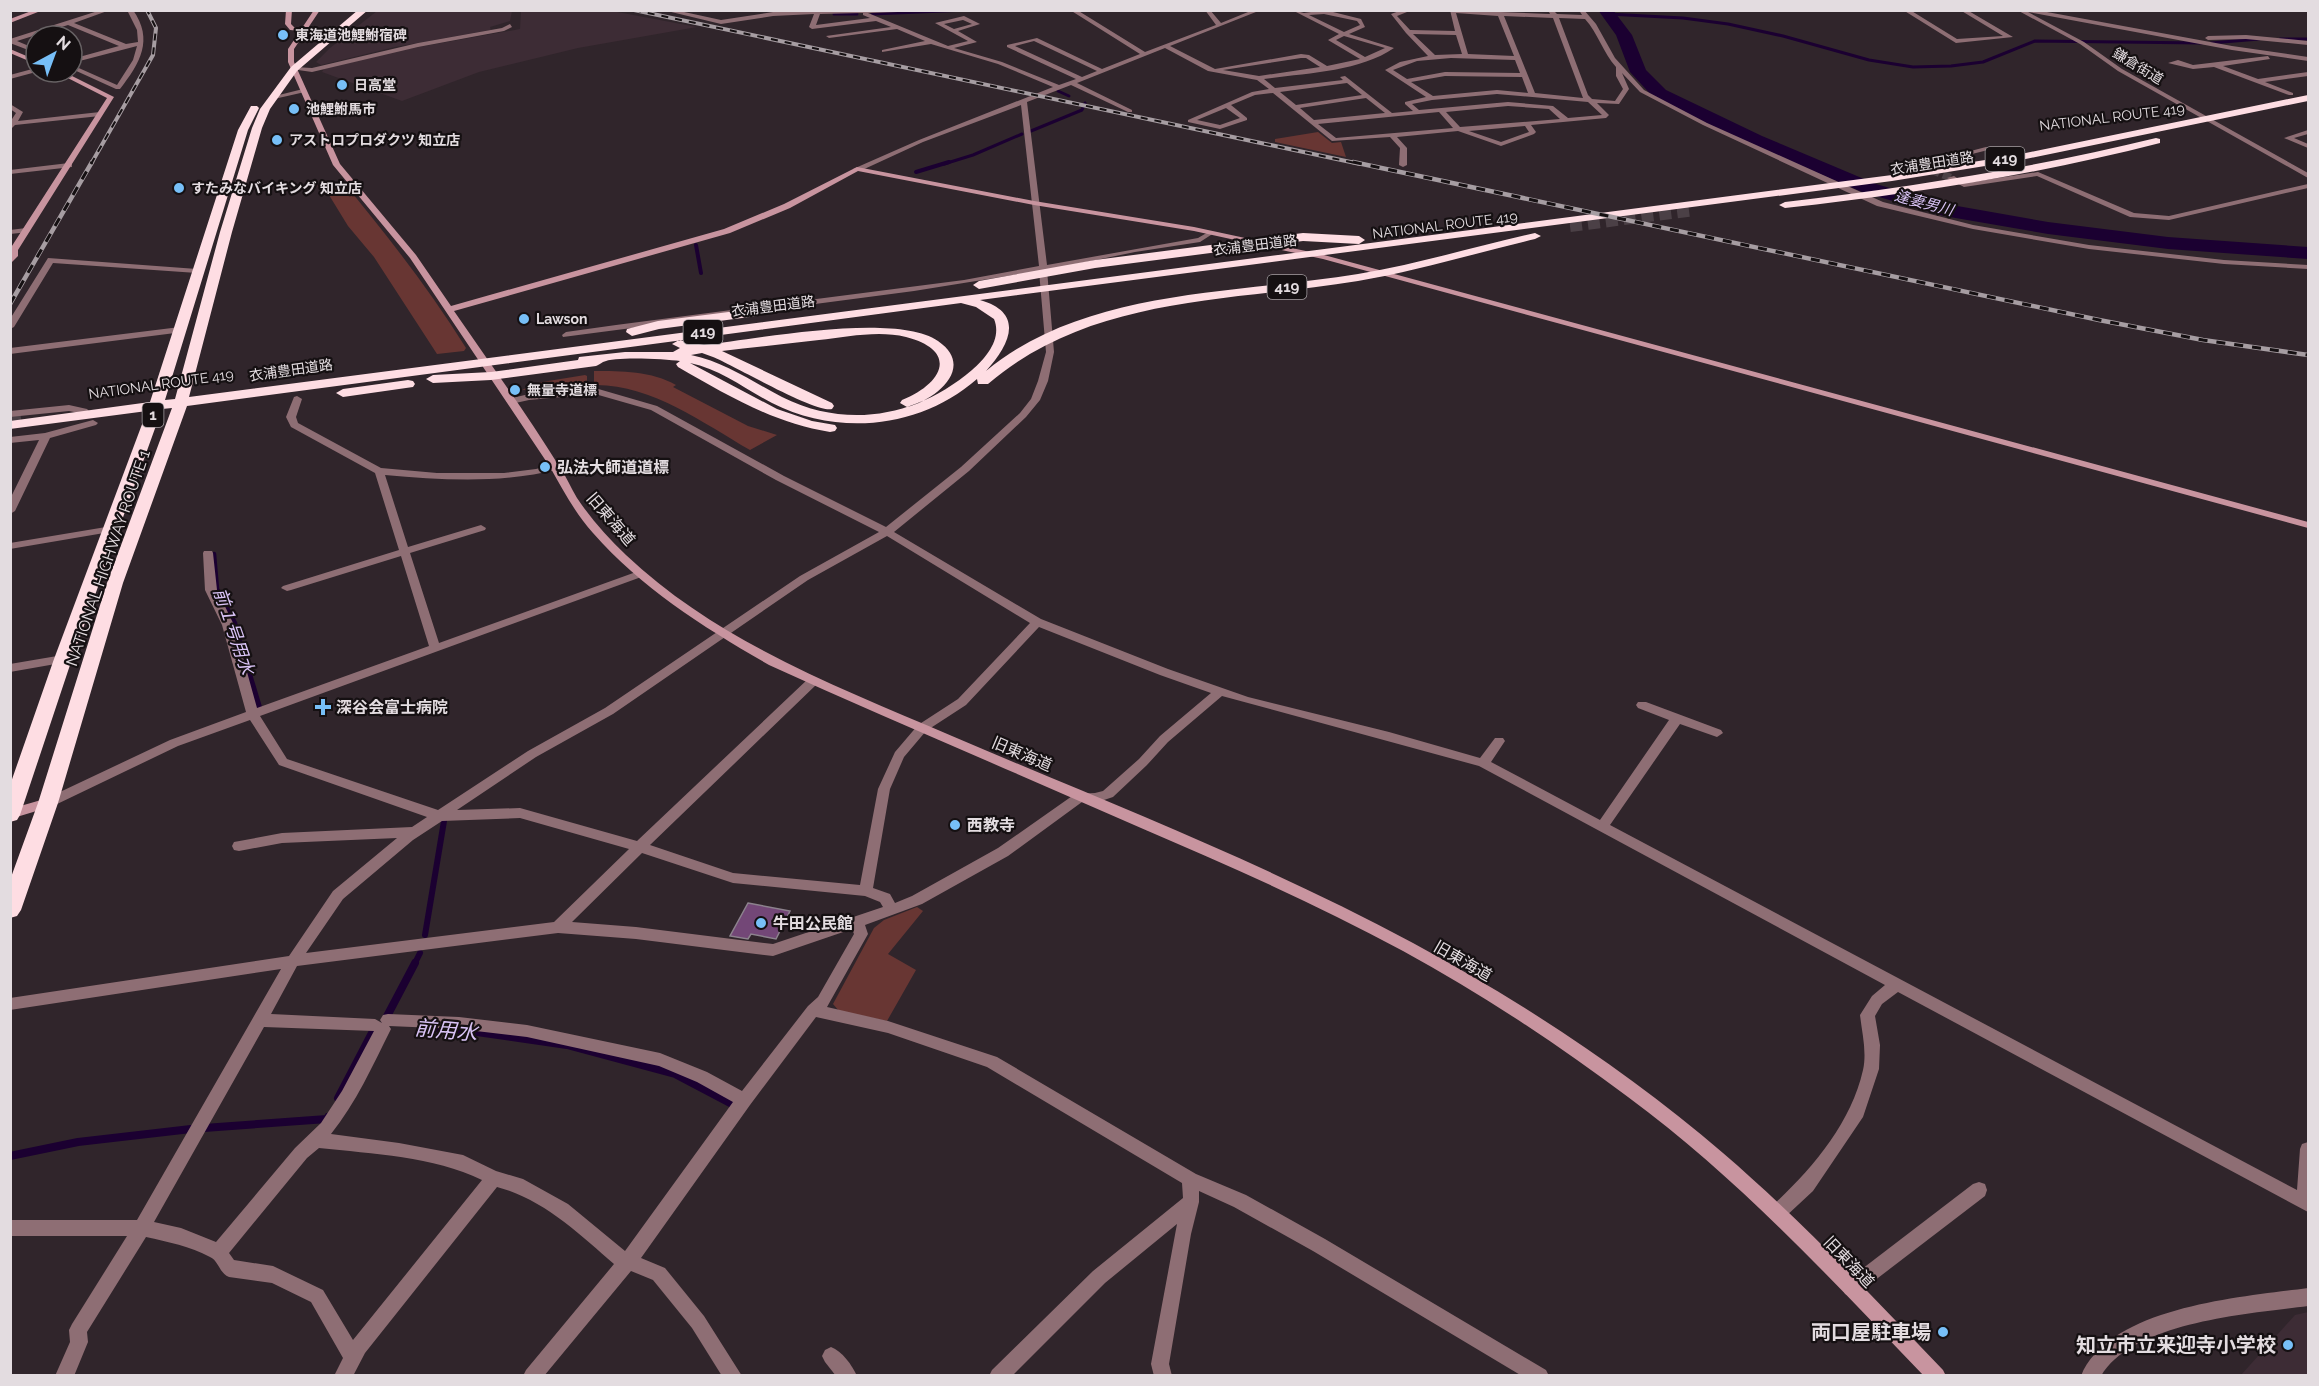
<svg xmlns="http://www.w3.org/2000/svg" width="2319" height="1386" viewBox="0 0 2319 1386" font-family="Raleway,'Noto Sans JP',sans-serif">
  <rect width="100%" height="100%" fill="#30252b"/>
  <g fill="#3d2c35">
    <polygon points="377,11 512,11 510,21 490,27 491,30 395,47 321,65 316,62 330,48"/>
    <polygon points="521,11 612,11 697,27 578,48 479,72 402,101 322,72 324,69 402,50 520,29"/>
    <polygon points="2308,1312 2308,1375 2241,1375 2295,1315"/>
  </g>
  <g fill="#683633">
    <polygon points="1318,132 1332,143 1341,142 1346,157 1275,142 1275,139"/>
    <path d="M330,182H343C387,235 429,289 466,348L464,351L437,354L374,257L348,226L329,195L317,186Z"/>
    <path d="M594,371C621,371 652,371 676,385L673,387L748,426L777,435L750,450C703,423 651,384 594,385Z"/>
    <polygon points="585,375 587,376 587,385 522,390 536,383"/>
    <polygon points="917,907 923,911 888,954 916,970 887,1021 839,1011 833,1004 874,928 884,920"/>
  </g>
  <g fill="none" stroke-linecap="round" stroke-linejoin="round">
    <g stroke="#1b0031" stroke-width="3">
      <polyline points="834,14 857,14"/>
      <polyline points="872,14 967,10"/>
      <polyline points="1608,14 1683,18 1728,24 1783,36 1869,60 1913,67 1951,66 1983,62 2035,41 2202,43"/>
      <polyline points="2280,39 2308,39"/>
      <polyline points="2211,43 2259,39"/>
      <polyline points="1058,91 1069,96"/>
      <polyline points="1031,131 1082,110 1085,103"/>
      <polyline points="944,164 973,155 1022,134"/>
    </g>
    <g stroke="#1b0031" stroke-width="4">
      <polyline points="916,172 949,162"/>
      <polyline points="696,245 701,273"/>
    </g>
    <polyline stroke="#1b0031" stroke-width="4.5" points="214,554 217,589 235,623 237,632"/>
    <g stroke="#1b0031" stroke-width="6">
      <polyline points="236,631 259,707"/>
      <polyline points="425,935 444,821"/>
      <polyline points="414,965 420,953"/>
    </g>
    <g stroke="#1b0031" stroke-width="8">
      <polyline points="385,1020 415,963"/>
      <polyline points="422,1027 470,1031 567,1045 675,1074 732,1104"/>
      <polyline points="338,1098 373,1031 378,1028"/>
      <polyline points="204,1128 327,1119 328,1117"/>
      <polyline points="10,1156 78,1142 191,1129"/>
    </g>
    <polygon fill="#1b0031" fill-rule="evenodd" points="1598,10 1613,10 1632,35 1646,70 1666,90 1762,136 1876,184 1946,204 2048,222 2168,237 2308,247 2308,259 2168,249 2048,234 1944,216 1862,192 1750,144 1654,98 1630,72 1616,35"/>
  </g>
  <polygon fill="#734777" stroke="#8c828d" stroke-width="1.5" points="748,903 790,911 776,939 751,934 748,939 730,936"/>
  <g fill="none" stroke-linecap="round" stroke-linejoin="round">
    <polyline stroke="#4b4046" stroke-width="8" stroke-dasharray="8 4" stroke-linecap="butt" points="1932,170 1951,178"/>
    <polyline stroke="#4b4046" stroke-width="12" stroke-dasharray="12 6" stroke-linecap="butt" points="1570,226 1695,210"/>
    <polyline stroke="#4b4046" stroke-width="15" stroke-dasharray="15 8" stroke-linecap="butt" points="10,420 21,419"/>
    <g fill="#8e6e74" fill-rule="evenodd">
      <path d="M101,10H110L74,23L126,44L138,42L137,30L127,10H133C154,40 140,63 120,89H116L72,69V65L117,85L133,60L137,46L72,63V59L119,46L68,25L17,41L36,49V53L10,43V39Z"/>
      <path d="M663,10H675L721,20L773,12L813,10H957L868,13L948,46L968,41L935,23L964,16L980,24L958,31L977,42L954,48L1002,62L1059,85L1076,79L1007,47V45L1037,38L1102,69L1140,54L1070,10H1077L1145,52L1216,25L1205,10H1210L1221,23L1253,10H1261L1170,46L1215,69L1301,54L1309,55L1327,66L1360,59L1328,40L1339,34L1292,10L1304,13L1325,10L1361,19L1365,27L1349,34L1394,48C1359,72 1306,73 1264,79L1275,88L1343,80L1340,77L1345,76L1392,113L1413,111L1405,104V102L1426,97L1385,70L1400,62L1428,56L1406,33L1391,14L1402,10H1412L1397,16L1410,30L1455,31L1450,10L1550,14L1548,10H1553L1557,14L1582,15L1579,10H1584L1596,24L1615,58L1644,90L1707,123L1883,202L1973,225L2089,245L2224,260L2308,265V269L2224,264L2089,249L1973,229L1877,206L1703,125L1640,92L1622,73L1629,89L1619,104L1597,103L1609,115L1606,118L1531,125L1536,132L1534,134L1501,146L1458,131L1397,137L1407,148V165L1403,167L1399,165L1400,148L1390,137L1332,141L1273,93L1255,95L1231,105L1247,118V120L1220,129L1188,122V120L1252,92L1269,89L1257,80L1208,71L1165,48L1077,83L1132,110V112H1128L1071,85L1027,102L1047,265L1198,238L1210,231L1214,233L1200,242L1135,252L1047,270L1054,352L1048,381L1040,400L1026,417L969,471L894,532L1041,619L1168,669L1248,697L1389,732L1480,758L1495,738H1503L1505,741L1491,762L1600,820L1669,720L1638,708L1636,705L1638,702H1646L1721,730L1723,733L1717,737L1680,724L1610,825L2297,1190L2300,1149L2302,1144L2308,1142V1212L1898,992L1882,1004L1875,1016L1880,1045L1879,1069L1863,1117L1813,1191L1784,1218L1778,1220L1772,1218L1770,1212L1772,1206C1811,1170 1851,1124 1863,1070C1867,1052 1862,1033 1860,1015L1872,996L1885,985L1479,766L1222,696L1168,742L1147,765L1113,797L1095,803L1082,802L1008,856L922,904L865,925L868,934L827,1007L888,1021L997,1057L1196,1174L1246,1195L1325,1239L1546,1370L1549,1376H1522L1313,1251L1234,1207L1199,1191V1202L1191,1234L1169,1364L1172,1376H1154L1151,1364L1177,1224L1105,1283L1012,1376H989L992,1370L1093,1271L1183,1198L1182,1183L987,1067L888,1033L816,1017L750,1105L641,1258L665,1268L704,1316L742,1376H722L692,1328L653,1280L631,1271L544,1376H523L526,1370L614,1264C579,1234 543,1199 497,1187L365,1353L353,1376H334L343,1358L311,1302L272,1283L229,1277C219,1273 219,1261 210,1257C190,1246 168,1242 146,1237L87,1332L88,1342L74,1376H55L70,1342L69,1330L72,1324L127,1236H10V1220H137L281,969L10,1010V998L289,956L333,891L397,838L282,843L239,851L234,850L232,846L234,842L282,833L412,827L427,817L279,765L250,720L178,746L53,806H43L41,803L43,800L170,740L246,712L222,625L205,590L203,553L204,551H212L213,553L217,590L234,625L257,708L429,646L401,556L291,590L287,591L281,588L283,586L399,550L375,473L291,427L286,417L294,397L297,396L302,399L296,417L298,423L381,468L437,473H504L536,469L555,464L560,467L559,469C502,484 443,480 385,475L408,547L481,525L486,528L485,530L410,553L439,643L636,572L640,571L645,574L644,576L260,716L287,759L438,810L528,751L605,708L800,576L879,532L776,480L651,410L595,394L529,400L511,404L506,401L508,399L529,394L595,388L657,406L784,476L886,527L961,467L1020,413L1031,399L1038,381L1046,352L1039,271L914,291L563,337L562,335L566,332L616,325L964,280L1039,266L1021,105L923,142L860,171L853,169L919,140L1053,87L998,64L931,44L882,52V50L925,41L897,29L829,38L826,36L891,27L876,21L812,29L809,27L814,14L773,16L721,24ZM863,13V15L870,18L816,25L820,14ZM1456,13L1498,16L1514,56L1468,54ZM1324,14L1357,21L1360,25L1344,32L1309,15ZM1504,16L1553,18L1583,98L1535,93ZM1559,18L1585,19C1598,33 1603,53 1616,67V76L1623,89L1615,101L1592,99L1588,95ZM963,20L972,24L954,29L944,24ZM1413,34L1456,35L1462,54L1435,55ZM1344,36L1385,48L1365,57L1336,40ZM1034,41L1097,71L1082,77L1015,46ZM1301,58H1306L1320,67L1259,76L1223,70ZM1451,58L1515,60L1520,73L1445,72L1407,79L1393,70L1417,61ZM1445,76L1522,77L1528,93L1497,90L1433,96L1411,82ZM1347,83L1362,95L1296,105L1280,92ZM1497,94L1588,102L1602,115L1568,118L1553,106L1508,102L1419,110L1412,104L1432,100ZM1366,98L1385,113L1314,120L1300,108ZM1508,106L1549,109L1560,119L1460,127L1446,112ZM1226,108L1240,118L1220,125L1197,120ZM1439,112L1453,128L1336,138L1318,124ZM1525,126L1529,132L1501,142L1469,131ZM887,536L1030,623L958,699L918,725L895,752L878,789L860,885L733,873L650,845L817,684L819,681L813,677L809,678L637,841L520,808L457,810L536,757L613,714L808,580ZM1039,627L1160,675L1211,693L1160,736L1139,759L1103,791L1095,793L1075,794L998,848L912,896L895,903L890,894L873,888L890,789L904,757L926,731L966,705ZM520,818L629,849L554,922L306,953L343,899L413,840L442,821ZM642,853L733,883L865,896L880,902L883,907L773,944L636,927L572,922ZM852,929L854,934L818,997L808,1006L742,1091L707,1072L660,1053L527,1025L459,1017L388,1014L383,1015L380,1020L382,1023L375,1019L271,1014L297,966L558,933L636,939L773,956ZM389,1026L459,1029L527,1037L659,1066L697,1082L733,1102L625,1251L568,1204L523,1179L496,1171L463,1155L399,1143L331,1134C356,1103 373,1065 391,1029ZM264,1027L374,1031L342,1091L321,1123L295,1148L216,1242L181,1228L154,1222ZM319,1148C373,1154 433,1156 482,1180L353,1340L323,1290L273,1266L234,1260L229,1253L307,1158Z"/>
      <polygon points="1903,10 1910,10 1957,39 2003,36 1960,10 1967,10 2013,37 1956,43"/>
      <polygon points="2017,10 2036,10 2232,46 2308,57 2308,61 2232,50 2028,12 2084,42 2122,69 2308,173 2308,178 2118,71 2080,44"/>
      <polygon points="510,24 512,27 504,31 418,47 312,72 291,69 294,67 312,68 418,43 502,28"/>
      <polygon points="2246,35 2308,41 2308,45 2246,39 2208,40 2205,38 2208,36"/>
      <polygon points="2268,56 2270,59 2223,66 2258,79 2308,72 2308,76 2265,82 2293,93 2293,95 2289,95 2214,67 2193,69 2168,63 2178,60 2193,65"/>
      <polygon points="36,68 36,72 10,79 10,75"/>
      <polygon points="303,89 305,90 305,92 274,99 271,97"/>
      <polygon points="10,104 23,112 18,121 100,112 103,114 100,116 15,125 11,129 10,122 16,113 10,109"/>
      <polygon points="2308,130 2308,134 2294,138 2308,144 2308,148 2284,138"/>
      <polygon points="1986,147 1989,149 1988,150 1928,165 1935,168 1935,172 1929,172 1917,165"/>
      <polygon points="69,163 72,163 72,167 10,174 10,170"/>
      <polygon points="2038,172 2134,213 2169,216 2308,184 2308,188 2169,220 2130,217 2037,176 1964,187 1947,178 1954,176 1965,183"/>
      <polygon points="26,228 30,230 29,232 10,234 10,230"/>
      <polygon points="48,258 197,269 201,271 197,273 53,263 14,327 10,329 10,319"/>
      <polygon points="180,327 184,330 183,332 10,354 10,348"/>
      <polygon points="69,405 87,409 89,411 84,414 69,411 10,417 10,411"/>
      <polygon points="93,420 98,423 96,425 50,438 15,511 10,514 10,499 39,440 10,443 10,437 45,433"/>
      <polygon points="112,526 116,527 117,529 116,531 10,549 10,543"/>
      <polygon points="63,655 67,656 69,659 67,662 10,672 10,664"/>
      <polygon points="1979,1182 1985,1184 1987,1190 1985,1196 1857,1294 1851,1297 1845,1294 1842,1288 1845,1282 1973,1184"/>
      <path d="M2308,1288V1306C2250,1314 2134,1321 2101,1376H2081C2110,1306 2243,1297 2308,1288Z"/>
      <path d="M831,1347C842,1351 852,1365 857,1376H836L825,1362L822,1356L825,1350Z"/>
    </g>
    <g fill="#c8949f" fill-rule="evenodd">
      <polygon points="34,10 43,10 10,23 10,19"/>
      <path d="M286,10H292L291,24L294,27L302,28L314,10H320L294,49V62L340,164L416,255L451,306L724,229L784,204L857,167L1034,201L1194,227L1324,255L2308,522V528L1323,259L1194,231L1034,205L858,171L790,208L730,233L454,311C489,362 526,413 559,466C566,476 571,488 577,498C591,519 608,538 626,555C718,642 838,687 952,736C1106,802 1265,863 1413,943C1522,1002 1629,1072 1723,1153C1801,1220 1872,1296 1943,1370L1946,1376H1924C1830,1278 1738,1178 1628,1097C1557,1044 1482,994 1403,951C1318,905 1230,866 1141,828C1017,773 892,721 769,665C705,628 642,589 593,533C575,513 563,490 550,467L410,258L333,165L288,62V49L300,31L290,30L285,24Z"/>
      <polygon points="10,49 36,60 36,64 10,53"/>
      <polygon points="56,72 64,72 114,97 18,250 18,256 10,264 10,249 107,98"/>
      <polygon points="48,798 53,800 55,803 53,806 10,819 10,809"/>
    </g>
    <g fill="#fedde3" fill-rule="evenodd">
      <path d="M358,10H368L297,71L270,109L262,128L232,232L189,397L1892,175L2016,155L2308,95V101L2016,161L1892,181L980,300C1026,313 1009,346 986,371C1086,288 1236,294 1358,274C1418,264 1477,246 1535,233L1541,236L1535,239C1476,253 1417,271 1358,281C1230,302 1092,295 988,384H978L977,379C921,428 839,437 772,403C745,389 720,369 690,363L777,409L812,421L835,425L837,428L835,431L830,432C773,423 727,395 678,367L676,364L680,361C665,359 615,356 603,362C601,363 599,365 596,366L491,380L433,383L426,379L433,375L491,372L578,360L579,357L625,352H673L680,348L672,344L679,340L704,345C758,339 895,312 938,341C976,367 936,400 907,407L900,403L902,400C942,384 960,351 906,337C878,330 847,337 819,340C786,344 754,347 722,351L832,403L834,406L832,409C815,413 735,366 713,357L702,353L691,355C725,362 751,381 782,397C848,430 918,416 972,370C987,357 1002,338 994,319L976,307L961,303L187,406L123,583L58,803L21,910L17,916L10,918V880L38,803L107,583L172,408L162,409L72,659L20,815L17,820L10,822V785L54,659L147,411L10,429V421L150,402L238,130L251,106H257L259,108L248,130L165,400L175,399L220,232L252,128L260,109L291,67Z"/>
      <path d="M2156,138L2160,139V143C2036,175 1911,194 1785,208L1779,205L1785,202C1910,187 2034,168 2156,138Z"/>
      <polygon points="1303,233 1359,236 1365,240 1359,244 1303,241 1095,268 979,289 973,285 979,281 1095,260"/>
      <polygon points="752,309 758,313 757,316 659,329 632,336 626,332 627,329 658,321"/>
      <polygon points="408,380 413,381 415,384 413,387 343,397 336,393 343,389"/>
    </g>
    <g stroke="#a69da2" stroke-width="4">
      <g id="rail-far1">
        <polyline points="634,10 1360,164"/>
        <polyline points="91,164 153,55 156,28 147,10"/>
      </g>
    </g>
    <g stroke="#a69da2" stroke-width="4.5">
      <g id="rail">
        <polyline points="1353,162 2099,320 2203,340 2308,355"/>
        <polyline points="10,304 92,162"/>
      </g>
    </g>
    <use href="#rail-far1" stroke="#151012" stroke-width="2" stroke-dasharray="7" stroke-linecap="butt"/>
    <use href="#rail" stroke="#151012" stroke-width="3" stroke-dasharray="9" stroke-linecap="butt"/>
  </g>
  <g fill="#77bff7" stroke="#151012" stroke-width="2">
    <circle cx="283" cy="35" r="6"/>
    <circle cx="342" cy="85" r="6"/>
    <circle cx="294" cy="109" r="6"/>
    <circle cx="277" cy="140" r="6"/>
    <circle cx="179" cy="188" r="6"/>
    <circle cx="524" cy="319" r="6"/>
    <circle cx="515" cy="390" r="6"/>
    <circle cx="545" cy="467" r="6"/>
    <path d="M320 698h6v6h6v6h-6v6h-6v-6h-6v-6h6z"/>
    <circle cx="955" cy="825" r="6"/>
    <circle cx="761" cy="923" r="6"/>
    <circle cx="1943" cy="1332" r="6"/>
    <circle cx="2288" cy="1345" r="6"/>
  </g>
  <g text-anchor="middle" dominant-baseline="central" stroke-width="4.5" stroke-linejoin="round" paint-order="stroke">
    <g font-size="14" font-weight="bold" fill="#e3dce0" stroke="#151012" text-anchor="start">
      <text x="295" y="35">東海道池鯉鮒宿碑</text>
      <text x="354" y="85">日高堂</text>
      <text x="306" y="109">池鯉鮒馬市</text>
      <text x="289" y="140">アストロプロダクツ 知立店</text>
      <text x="191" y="188">すたみなバイキング 知立店</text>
      <text x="536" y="319">Lawson</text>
      <text x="527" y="390">無量寺道標</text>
    </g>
    <g font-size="14" fill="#e3dce0" stroke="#151012">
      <text transform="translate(2138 66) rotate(31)">鎌倉街道</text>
      <text transform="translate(2112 117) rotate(-7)">NATIONAL ROUTE 419</text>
      <text transform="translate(1932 163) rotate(-9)">衣浦豊田道路</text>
      <text transform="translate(1445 225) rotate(-7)">NATIONAL ROUTE 419</text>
      <text transform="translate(1255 245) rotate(-7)">衣浦豊田道路</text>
      <text transform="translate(773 306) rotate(-7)">衣浦豊田道路</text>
      <text transform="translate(291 370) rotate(-8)">衣浦豊田道路</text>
      <text transform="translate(161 384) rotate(-8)">NATIONAL ROUTE 419</text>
    </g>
    <g fill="#151012" stroke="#a59fa2" stroke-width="1.5">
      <rect x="1985.5" y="147" width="39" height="24" rx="4.5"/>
      <rect x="1267.5" y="275" width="39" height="24" rx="4.5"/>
      <rect x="683.5" y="320" width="39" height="24" rx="4.5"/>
      <rect x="142.5" y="403" width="21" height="24" rx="4.5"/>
    </g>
    <g font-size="15" font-weight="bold" fill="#e3dce0">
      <text x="2005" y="159">419</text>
      <text x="1287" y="287">419</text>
      <text x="703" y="332">419</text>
      <text x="153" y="415">1</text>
    </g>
    <g font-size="15" font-style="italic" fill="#dac4f7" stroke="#151012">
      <text transform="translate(1924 203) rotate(15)">逢妻男川</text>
    </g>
    <g font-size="16" font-weight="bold" fill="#e3dce0" stroke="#151012" text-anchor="start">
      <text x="557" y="467">弘法大師道道標</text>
      <text x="336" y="707">深谷会富士病院</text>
      <text x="967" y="825">西教寺</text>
      <text x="773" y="923">牛田公民館</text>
    </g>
    <g font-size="16" fill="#e3dce0" stroke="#151012">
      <text transform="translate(611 519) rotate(49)">旧東海道</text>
      <text transform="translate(108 558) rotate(-71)">NATIONAL HIGHWAY ROUTE 1</text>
      <text transform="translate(1022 754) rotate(23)">旧東海道</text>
      <text transform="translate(1463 961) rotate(30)">旧東海道</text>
      <text transform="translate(1849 1262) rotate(46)">旧東海道</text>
    </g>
    <g font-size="18" font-style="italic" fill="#dac4f7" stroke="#151012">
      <text transform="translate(234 631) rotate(71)">前１号用水</text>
    </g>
    <g font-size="20" font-weight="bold" fill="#e3dce0" stroke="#151012" text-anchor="end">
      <text x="1931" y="1332">両口屋駐車場</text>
      <text x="2276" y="1345">知立市立来迎寺小学校</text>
    </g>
    <g font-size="21" font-style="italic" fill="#dac4f7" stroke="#151012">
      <text transform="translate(446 1030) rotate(5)">前用水</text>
    </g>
  </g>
  <rect width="2319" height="1386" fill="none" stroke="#e3dce0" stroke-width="24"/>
  <g transform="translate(54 54) rotate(41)"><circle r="28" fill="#151012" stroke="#676264" stroke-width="1.5"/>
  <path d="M0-4.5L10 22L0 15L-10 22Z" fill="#77bff7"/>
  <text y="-9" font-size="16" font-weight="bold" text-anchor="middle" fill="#e3dce0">N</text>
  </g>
</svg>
